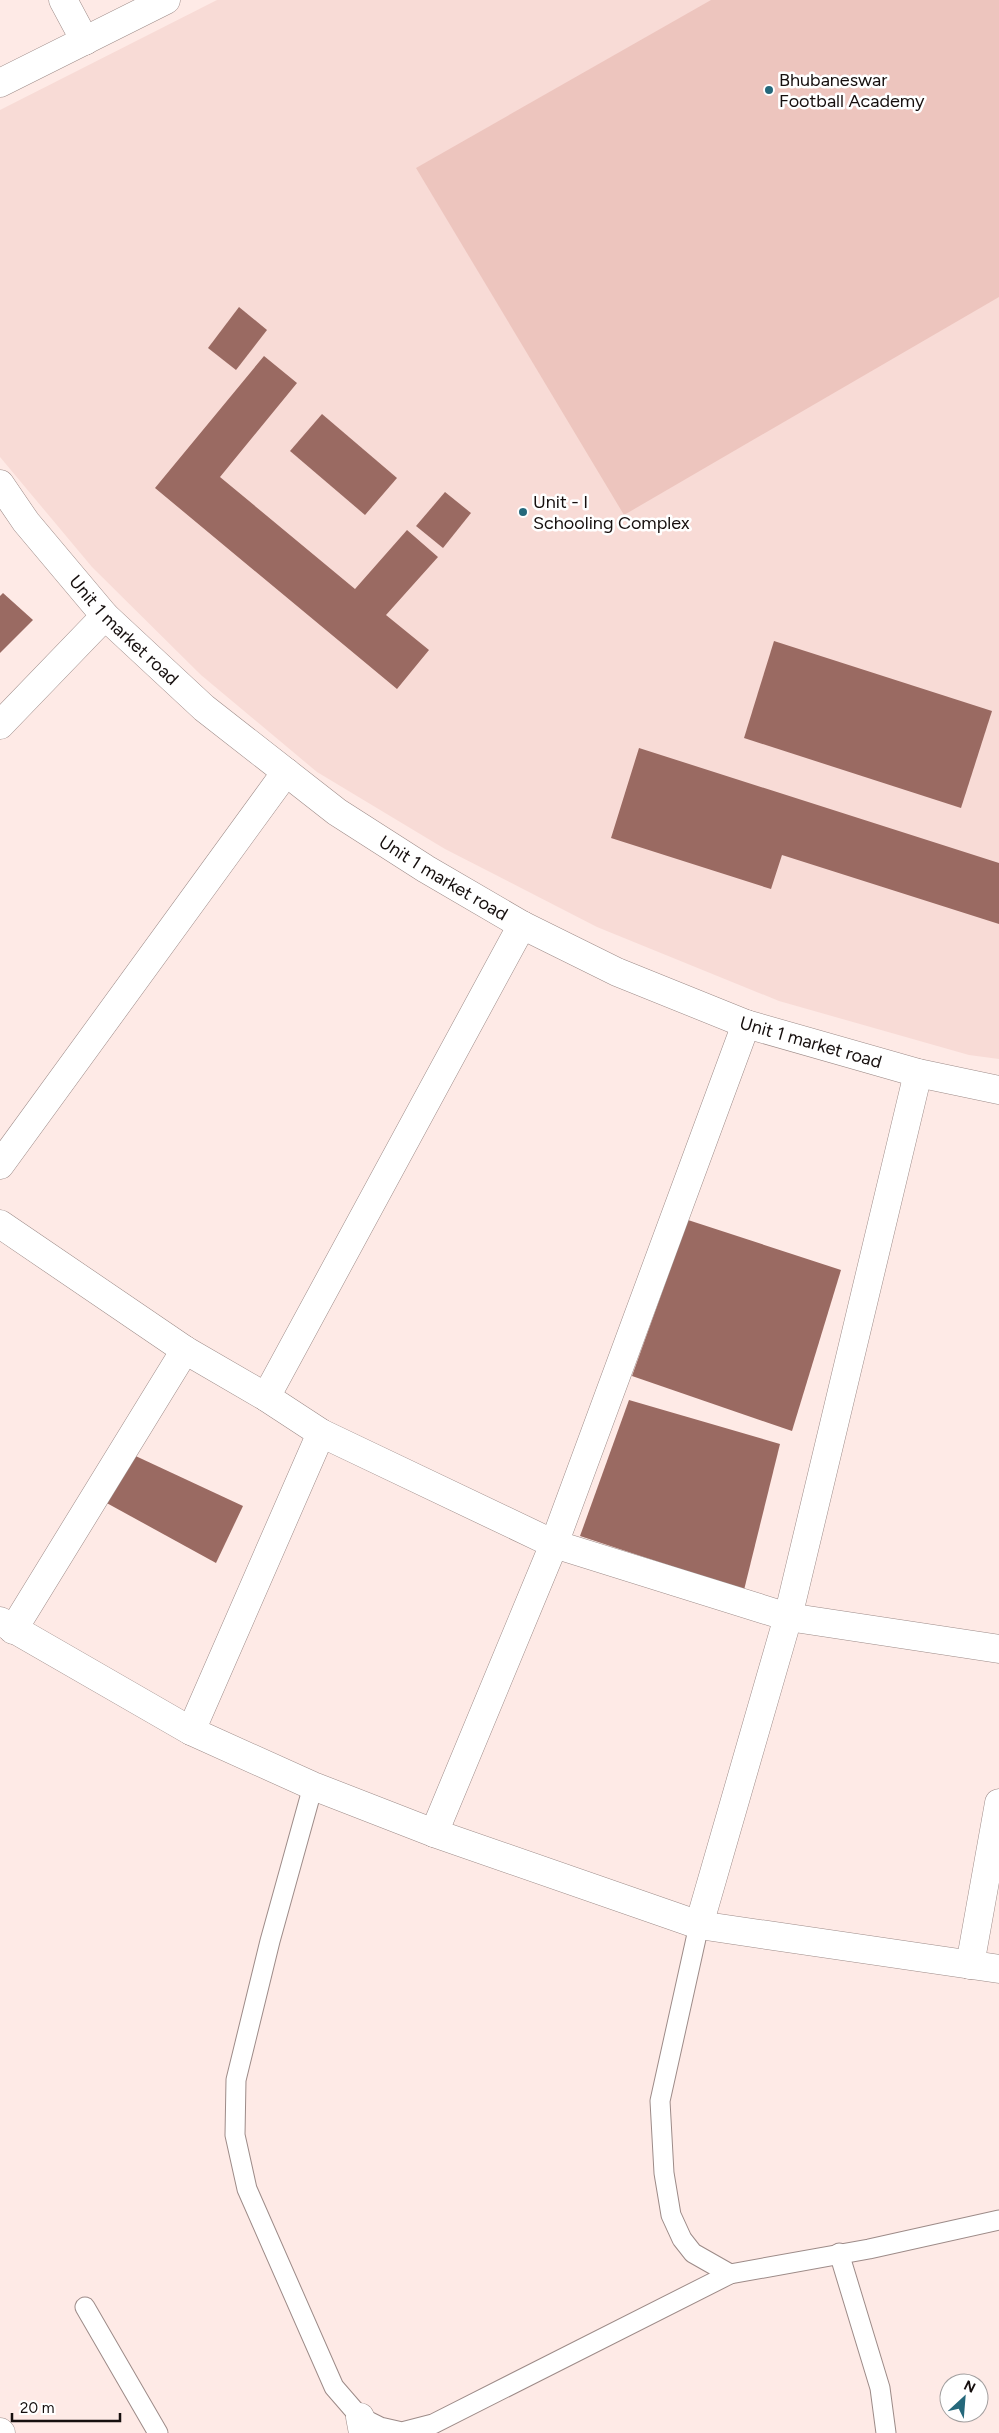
<svg xmlns="http://www.w3.org/2000/svg" width="999" height="2433" viewBox="0 0 999 2433" font-family="Figtree,sans-serif">
  <rect width="100%" height="100%" fill="#feeae6"/>
  <polygon fill="#f8dbd6" points="217,0 999,0 999,1059 969,1055 779,1001 597,927 445,849 317,772 201,675 92,567 0,457 0,110"/>
  <polygon fill="#edc5be" points="711,0 999,0 999,297 624,515 416,168"/>
  <g fill="#9a6a62">
    <polygon points="239,307 267,330 236,370 208,348"/>
    <polygon points="264,356 297,383 220,477 355,589 407,530 438,557 386,615 429,650 397,689 155,488"/>
    <polygon points="322,414 397,478 365,515 290,451"/>
    <polygon points="445,492 471,513 443,548 416,526"/>
    <polygon points="3,593 33,620 0,653 0,596"/>
    <polygon points="774,641 992,711 961,808 744,738"/>
    <polygon points="639,748 999,863 999,924 782,855 771,889 611,838"/>
    <polygon points="688,1220 841,1270 792,1431 632,1376"/>
    <polygon points="629,1400 780,1444 744,1590 580,1536"/>
    <polygon points="127,1452 243,1506 216,1563 103,1501"/>
  </g>
  <g fill="none" stroke-linecap="round" stroke-linejoin="round">
    <g stroke="#9d8b88" stroke-width="21">
      <g id="service">
        <polyline points="313,1786 270,1941 236,2080 235,2135 247,2189 334,2387 360,2417 380,2427 402,2432 433,2424 730,2274"/>
        <polyline points="699,1925 660,2101 664,2173 671,2215 682,2239 693,2253 730,2274 869,2249 999,2220"/>
        <polyline points="839,2253 880,2388 886,2433"/>
        <polyline points="85,2307 158,2433"/>
      </g>
    </g>
    <g stroke="#9d8b88" stroke-width="29">
      <g id="minor">
        <polyline points="63,0 85,41"/>
        <polyline points="0,83 166,0"/>
        <path id="s1" d="M0,484L26,522L105,616L204,708L337,812L426,869L522,925L617,972L746,1024L918,1073L999,1090"/>
        <polyline points="0,725 105,616"/>
        <polyline points="0,1165 286,772"/>
        <polyline points="0,1224 185,1350 266,1397 321,1433 554,1544 788,1617 999,1649"/>
        <polyline points="266,1397 522,925"/>
        <polyline points="0,1621 191,1731 313,1786 434,1833 699,1925 999,1969"/>
        <polyline points="13,1630 185,1350"/>
        <polyline points="191,1731 321,1433"/>
        <polyline points="434,1833 554,1544 746,1024"/>
        <polyline points="699,1925 788,1617 918,1073"/>
        <polyline points="970,1965 999,1803"/>
        <polyline points="360,2417 363,2433"/>
        <polyline points="0,2432 1,2433"/>
      </g>
    </g>
    <use href="#service" stroke="#fff" stroke-width="19"/>
    <use href="#minor" stroke="#fff" stroke-width="28"/>
  </g>
  <g fill="#25687b" stroke="#fff" stroke-width="2">
    <circle cx="769" cy="90" r="5"/>
    <circle cx="523" cy="512" r="5"/>
  </g>
  <g text-anchor="middle" dominant-baseline="central" stroke-width="5" stroke-linejoin="round" paint-order="stroke">
    <g font-size="18" fill="#160f0e" stroke="#fff" text-anchor="start">
      <text x="779" y="80">Bhubaneswar<tspan x="779" dy="21">Football Academy</tspan></text>
      <text x="533" y="502">Unit - I<tspan x="533" dy="21">Schooling Complex</tspan></text>
    </g>
    <g font-size="18" fill="#160f0e" stroke="#fff">
      <text stroke="none"><textPath href="#s1" startOffset="192">Unit 1 market road</textPath></text>
      <text stroke="none"><textPath href="#s1" startOffset="598">Unit 1 market road</textPath></text>
      <text stroke="none"><textPath href="#s1" startOffset="1002">Unit 1 market road</textPath></text>
    </g>
  </g>
  <g transform="translate(964 2398) rotate(26)"><circle r="24" fill="#ffffff" stroke="#a29f9f"/>
  <path d="M0-4L9 19L0 12L-9 19Z" fill="#25687b"/>
  <text y="-8" font-size="14" font-weight="bold" text-anchor="middle" fill="#160f0e">N</text>
  </g>
  <path d="M12 2413v8h108v-8" fill="none" stroke="#160f0e" stroke-width="2.5"/>
  <text x="20" y="2413" font-size="15" fill="#160f0e" stroke="#ffffff" stroke-width="4" paint-order="stroke">20 m</text>
</svg>
